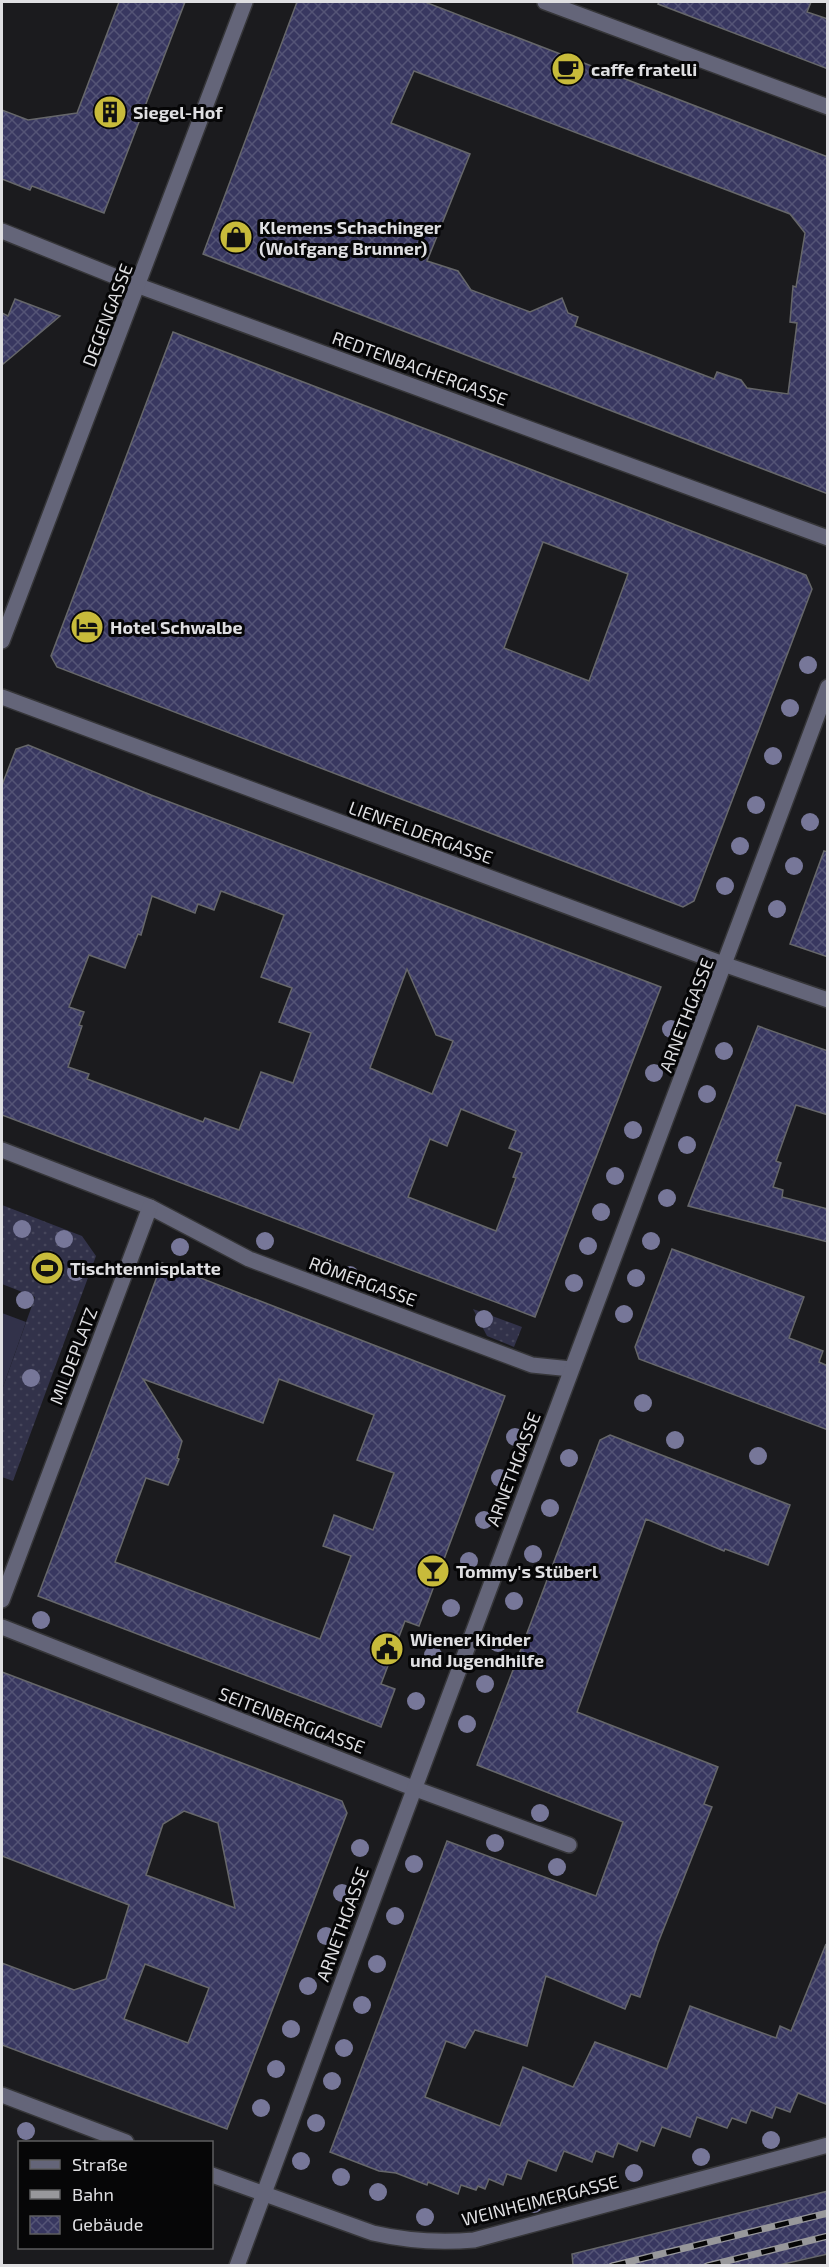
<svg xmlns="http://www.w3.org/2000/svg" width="829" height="2267" viewBox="0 0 829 2267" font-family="'Exo 2',sans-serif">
  <defs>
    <pattern id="grass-dots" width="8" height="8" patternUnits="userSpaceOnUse" patternTransform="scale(1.5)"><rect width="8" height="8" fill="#32324a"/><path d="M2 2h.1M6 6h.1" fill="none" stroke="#46465b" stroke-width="1.8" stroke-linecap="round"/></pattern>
    <pattern id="building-cross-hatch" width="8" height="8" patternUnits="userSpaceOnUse" patternTransform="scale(1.5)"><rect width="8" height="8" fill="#383760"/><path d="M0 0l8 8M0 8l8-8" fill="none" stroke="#545476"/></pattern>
  </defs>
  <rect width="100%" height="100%" fill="#1b1b1e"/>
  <g fill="url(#grass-dots)">
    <polygon points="2,1205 82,1236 96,1256 13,1481 2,1477 2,1390 35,1297 2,1284"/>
    <polygon points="473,1309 522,1327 514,1347 487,1336"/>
  </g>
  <polygon fill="#32324a" points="2,1313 26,1322 2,1390"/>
  <g fill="url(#building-cross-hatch)" stroke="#66676a" stroke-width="1.5" fill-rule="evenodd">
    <polygon points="119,2 185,2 104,213 32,186 30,190 2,179 2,110 28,120 77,113"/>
    <path d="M297,2H425L828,157V494L203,254ZM414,71L790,214L805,233L796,287L793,286L790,322L797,323L788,394L747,388L741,380L717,372L714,379L575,326L578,317L568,313L562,298L530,312L471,290L458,271L427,261L470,154L391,123Z"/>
    <polygon points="659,2 811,2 807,12 828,19 828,69 658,4"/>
    <polygon points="15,299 60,316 2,365 2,313 8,316"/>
    <path d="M173,332L806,575L812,589L694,901L683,907L57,667L51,656ZM543,542L628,574L589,681L504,648Z"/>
    <path d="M28,745L151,795L661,987L535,1317L2,1115V785L16,749ZM221,891L284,915L261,977L292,988L279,1022L311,1033L293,1083L261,1072L239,1130L205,1118L203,1122L87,1079L89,1074L68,1067L82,1026L79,1025L84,1012L69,1007L89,955L125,968L138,934L141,935L152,896L195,913L198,904L214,910ZM407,969L436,1035L453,1041L432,1094L370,1068ZM461,1109L516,1131L509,1148L522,1153L513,1177L516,1178L496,1231L408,1197L430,1139L447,1146Z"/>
    <polygon points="824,851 828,852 828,957 790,944"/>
    <polygon points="758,1026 828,1051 828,1115 796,1105 776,1161 781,1163 773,1187 783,1190 782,1197 828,1209 828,1242 688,1206"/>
    <polygon points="672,1249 804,1297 789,1338 823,1351 819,1362 828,1366 828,1430 639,1359 635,1347"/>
    <path d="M162,1263L505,1396L419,1626L405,1621L381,1684L395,1689L381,1727L38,1596ZM143,1379L263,1423L279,1379L374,1415L357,1460L394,1473L373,1530L334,1515L323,1546L351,1556L320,1639L115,1562L146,1478L168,1485L179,1459L177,1458L182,1441Z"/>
    <polygon points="610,1435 790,1505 768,1565 725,1549 724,1551 646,1519 577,1712 718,1767 704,1804 712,1807 658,1943 640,1997 631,1994 625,2009 546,1976 527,2046 475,2030 465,2048 446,2041 425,2097 500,2126 523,2067 573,2087 595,2042 667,2069 690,2006 776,2038 780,2026 791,2031 826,1944 828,2105 798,2093 790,2112 776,2107 772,2118 751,2110 746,2123 732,2118 727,2128 697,2117 690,2137 662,2127 654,2146 641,2141 637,2151 618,2143 613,2157 596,2151 592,2162 564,2151 556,2171 528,2160 521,2179 507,2174 503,2185 489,2179 485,2189 478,2186 476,2190 461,2185 458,2194 428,2182 427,2185 396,2173 379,2171 330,2152 447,1841 596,1896 623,1822 477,1765 600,1440"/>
    <path d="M2,1672L342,1801L347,1813L227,2129L2,2045V1963L74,1990L106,1979L129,1905L2,1856ZM184,1811L218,1823L235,1908L146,1875L163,1824ZM145,1964L209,1988L188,2043L124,2019Z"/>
    <polygon points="828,2191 828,2254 779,2265 573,2265 572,2254"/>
  </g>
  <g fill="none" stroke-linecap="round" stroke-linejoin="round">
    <g stroke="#363639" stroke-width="18">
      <g id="minor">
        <polyline points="545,2 828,107"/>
        <polyline points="2,231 139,286 828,538"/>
        <polyline points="2,641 245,2"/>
        <polyline points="2,697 726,965 828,1000"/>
        <polyline points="2,1150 150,1207 249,1259 532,1365 571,1369"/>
        <polyline points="2,1600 150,1207"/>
        <polyline points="2,1627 413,1788 569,1845"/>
        <polyline points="2,2095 126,2142"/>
        <path d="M212,2175L373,2233C407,2241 438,2243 474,2240L828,2145"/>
        <path d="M237,2266C430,1738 635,1214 828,687"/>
      </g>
    </g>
    <use href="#minor" stroke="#646579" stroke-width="15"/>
    <g stroke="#98989b" stroke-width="7">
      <g id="rail">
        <polyline points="612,2266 828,2213"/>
        <polyline points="707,2266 828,2236"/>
      </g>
    </g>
    <use href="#rail" stroke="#060607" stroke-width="4.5" stroke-dasharray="14" stroke-linecap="butt"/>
  </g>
  <g fill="#779">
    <circle cx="808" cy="665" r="9"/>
    <circle cx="790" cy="708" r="9"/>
    <circle cx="773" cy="756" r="9"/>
    <circle cx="756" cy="805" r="9"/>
    <circle cx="810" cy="822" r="9"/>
    <circle cx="740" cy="846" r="9"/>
    <circle cx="794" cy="866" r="9"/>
    <circle cx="725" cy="886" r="9"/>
    <circle cx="777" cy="909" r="9"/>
    <circle cx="671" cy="1029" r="9"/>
    <circle cx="724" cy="1051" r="9"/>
    <circle cx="654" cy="1073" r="9"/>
    <circle cx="707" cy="1094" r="9"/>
    <circle cx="633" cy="1130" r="9"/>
    <circle cx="687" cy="1145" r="9"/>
    <circle cx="615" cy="1176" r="9"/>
    <circle cx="667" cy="1198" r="9"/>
    <circle cx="601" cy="1212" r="9"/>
    <circle cx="22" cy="1229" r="9"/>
    <circle cx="64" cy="1239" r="9"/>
    <circle cx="265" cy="1241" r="9"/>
    <circle cx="651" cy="1241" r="9"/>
    <circle cx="588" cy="1246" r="9"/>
    <circle cx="180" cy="1247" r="9"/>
    <circle cx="76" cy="1272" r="9"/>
    <circle cx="350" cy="1275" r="9"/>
    <circle cx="636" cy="1278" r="9"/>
    <circle cx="574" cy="1283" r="9"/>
    <circle cx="395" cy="1293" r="9"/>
    <circle cx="25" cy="1300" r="9"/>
    <circle cx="624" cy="1314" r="9"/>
    <circle cx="484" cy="1319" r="9"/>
    <circle cx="31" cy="1378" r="9"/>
    <circle cx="643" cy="1403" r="9"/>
    <circle cx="515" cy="1437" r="9"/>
    <circle cx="675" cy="1440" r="9"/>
    <circle cx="758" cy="1456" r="9"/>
    <circle cx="569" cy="1458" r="9"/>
    <circle cx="500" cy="1478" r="9"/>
    <circle cx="550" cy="1508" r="9"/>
    <circle cx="484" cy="1520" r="9"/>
    <circle cx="533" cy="1554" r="9"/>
    <circle cx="469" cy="1561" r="9"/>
    <circle cx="514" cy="1601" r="9"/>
    <circle cx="451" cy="1608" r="9"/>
    <circle cx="41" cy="1620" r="9"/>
    <circle cx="498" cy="1643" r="9"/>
    <circle cx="433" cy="1655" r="9"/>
    <circle cx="485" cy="1684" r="9"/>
    <circle cx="416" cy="1701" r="9"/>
    <circle cx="467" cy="1724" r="9"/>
    <circle cx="540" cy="1813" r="9"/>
    <circle cx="495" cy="1843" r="9"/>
    <circle cx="360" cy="1848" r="9"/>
    <circle cx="414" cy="1864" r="9"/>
    <circle cx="557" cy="1867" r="9"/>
    <circle cx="342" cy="1893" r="9"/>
    <circle cx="395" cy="1916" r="9"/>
    <circle cx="326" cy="1936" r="9"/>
    <circle cx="377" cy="1964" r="9"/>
    <circle cx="308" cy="1986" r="9"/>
    <circle cx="362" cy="2005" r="9"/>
    <circle cx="291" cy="2029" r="9"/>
    <circle cx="344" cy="2048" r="9"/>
    <circle cx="276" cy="2069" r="9"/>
    <circle cx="332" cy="2081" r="9"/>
    <circle cx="261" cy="2108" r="9"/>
    <circle cx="316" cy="2123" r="9"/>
    <circle cx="26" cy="2131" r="9"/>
    <circle cx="771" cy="2140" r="9"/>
    <circle cx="701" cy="2157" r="9"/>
    <circle cx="301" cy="2161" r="9"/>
    <circle cx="634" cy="2173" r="9"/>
    <circle cx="341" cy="2177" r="9"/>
    <circle cx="378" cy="2192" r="9"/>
    <circle cx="534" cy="2204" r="9"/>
    <circle cx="425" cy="2217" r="9"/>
  </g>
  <defs>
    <g id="cafe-disc" transform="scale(1.725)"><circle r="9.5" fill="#c8bb3b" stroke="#060607"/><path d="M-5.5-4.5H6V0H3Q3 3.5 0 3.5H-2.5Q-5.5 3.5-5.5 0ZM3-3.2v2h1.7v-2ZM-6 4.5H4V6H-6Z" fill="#111"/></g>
    <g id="building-disc" transform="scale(1.725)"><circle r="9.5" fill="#c8bb3b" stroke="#060607"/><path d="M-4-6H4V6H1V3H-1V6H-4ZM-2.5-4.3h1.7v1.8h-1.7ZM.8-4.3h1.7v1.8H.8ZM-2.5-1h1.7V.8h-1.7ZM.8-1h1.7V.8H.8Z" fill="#111"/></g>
    <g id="shop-disc" transform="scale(1.725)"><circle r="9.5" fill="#c8bb3b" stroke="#060607"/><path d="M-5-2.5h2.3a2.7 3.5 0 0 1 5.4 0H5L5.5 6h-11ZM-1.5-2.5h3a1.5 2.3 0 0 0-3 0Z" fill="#111"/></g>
    <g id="hotel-disc" transform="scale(1.725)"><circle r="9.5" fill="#c8bb3b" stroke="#060607"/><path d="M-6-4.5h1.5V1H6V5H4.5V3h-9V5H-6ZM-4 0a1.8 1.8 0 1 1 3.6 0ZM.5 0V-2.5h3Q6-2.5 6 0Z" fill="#111"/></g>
    <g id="stadium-disc" transform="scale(1.725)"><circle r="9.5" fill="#c8bb3b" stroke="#060607"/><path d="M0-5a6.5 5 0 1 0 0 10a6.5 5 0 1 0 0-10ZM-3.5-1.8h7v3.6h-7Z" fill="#111"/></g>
    <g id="bar-disc" transform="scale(1.725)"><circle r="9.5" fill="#c8bb3b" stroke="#060607"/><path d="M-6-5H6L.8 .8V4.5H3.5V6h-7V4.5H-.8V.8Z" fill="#111"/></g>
    <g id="civic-disc" transform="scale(1.725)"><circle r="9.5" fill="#c8bb3b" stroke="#060607"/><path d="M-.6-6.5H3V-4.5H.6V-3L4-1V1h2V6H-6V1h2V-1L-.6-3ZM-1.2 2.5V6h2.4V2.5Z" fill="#111"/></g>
  </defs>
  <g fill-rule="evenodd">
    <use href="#cafe-disc" x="568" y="69"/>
    <use href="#building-disc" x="110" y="112"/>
    <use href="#shop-disc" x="236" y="237"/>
    <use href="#hotel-disc" x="87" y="627"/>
    <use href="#stadium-disc" x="47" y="1268"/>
    <use href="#bar-disc" x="433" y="1571"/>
    <use href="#civic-disc" x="387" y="1649"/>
  </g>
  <g text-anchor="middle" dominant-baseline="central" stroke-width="6" stroke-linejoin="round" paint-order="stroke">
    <g font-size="18" font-weight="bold" fill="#dfdfe2" stroke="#060607" text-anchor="start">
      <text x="591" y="69">caffe fratelli</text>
      <text x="133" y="112">Siegel-Hof</text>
      <text x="259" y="227">Klemens Schachinger<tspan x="259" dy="21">(Wolfgang Brunner)</tspan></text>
      <text x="110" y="627">Hotel Schwalbe</text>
      <text x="70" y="1268">Tischtennisplatte</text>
      <text x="456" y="1571">Tommy's Stüberl</text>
      <text x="410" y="1639">Wiener Kinder<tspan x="410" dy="21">und Jugendhilfe</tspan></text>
    </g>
    <g font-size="18" fill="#dfdfe2" stroke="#060607">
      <text transform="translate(107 315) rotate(-69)">DEGENGASSE</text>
      <text transform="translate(420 368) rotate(20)">REDTENBACHERGASSE</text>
      <text transform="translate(421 832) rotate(20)">LIENFELDERGASSE</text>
      <text transform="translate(686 1015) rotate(-69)">ARNETHGASSE</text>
      <text transform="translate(363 1281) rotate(20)">RÖMERGASSE</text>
      <text transform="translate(73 1356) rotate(-69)">MILDEPLATZ</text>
      <text transform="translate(513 1469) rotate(-69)">ARNETHGASSE</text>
      <text transform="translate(292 1720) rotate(21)">SEITENBERGGASSE</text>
      <text transform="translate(342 1924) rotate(-70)">ARNETHGASSE</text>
      <text transform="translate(540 2200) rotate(-14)">WEINHEIMERGASSE</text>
    </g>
  </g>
  <rect width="829" height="2267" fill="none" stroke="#dfdfe2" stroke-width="6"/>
  <rect x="18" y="2141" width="195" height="108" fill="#060607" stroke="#5d5d5f" stroke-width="1.5"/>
  <rect x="30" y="2160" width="30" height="9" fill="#646579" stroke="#5d5d5f" stroke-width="1.5"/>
  <text x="72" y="2171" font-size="18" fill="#dfdfe2">Straße</text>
  <rect x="30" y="2190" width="30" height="9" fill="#98989b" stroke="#5d5d5f" stroke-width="1.5"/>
  <text x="72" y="2201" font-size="18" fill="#dfdfe2">Bahn</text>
  <rect x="30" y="2216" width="30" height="18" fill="url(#building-cross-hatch)" stroke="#5d5d5f" stroke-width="1.5"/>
  <text x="72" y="2231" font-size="18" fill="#dfdfe2">Gebäude</text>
</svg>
